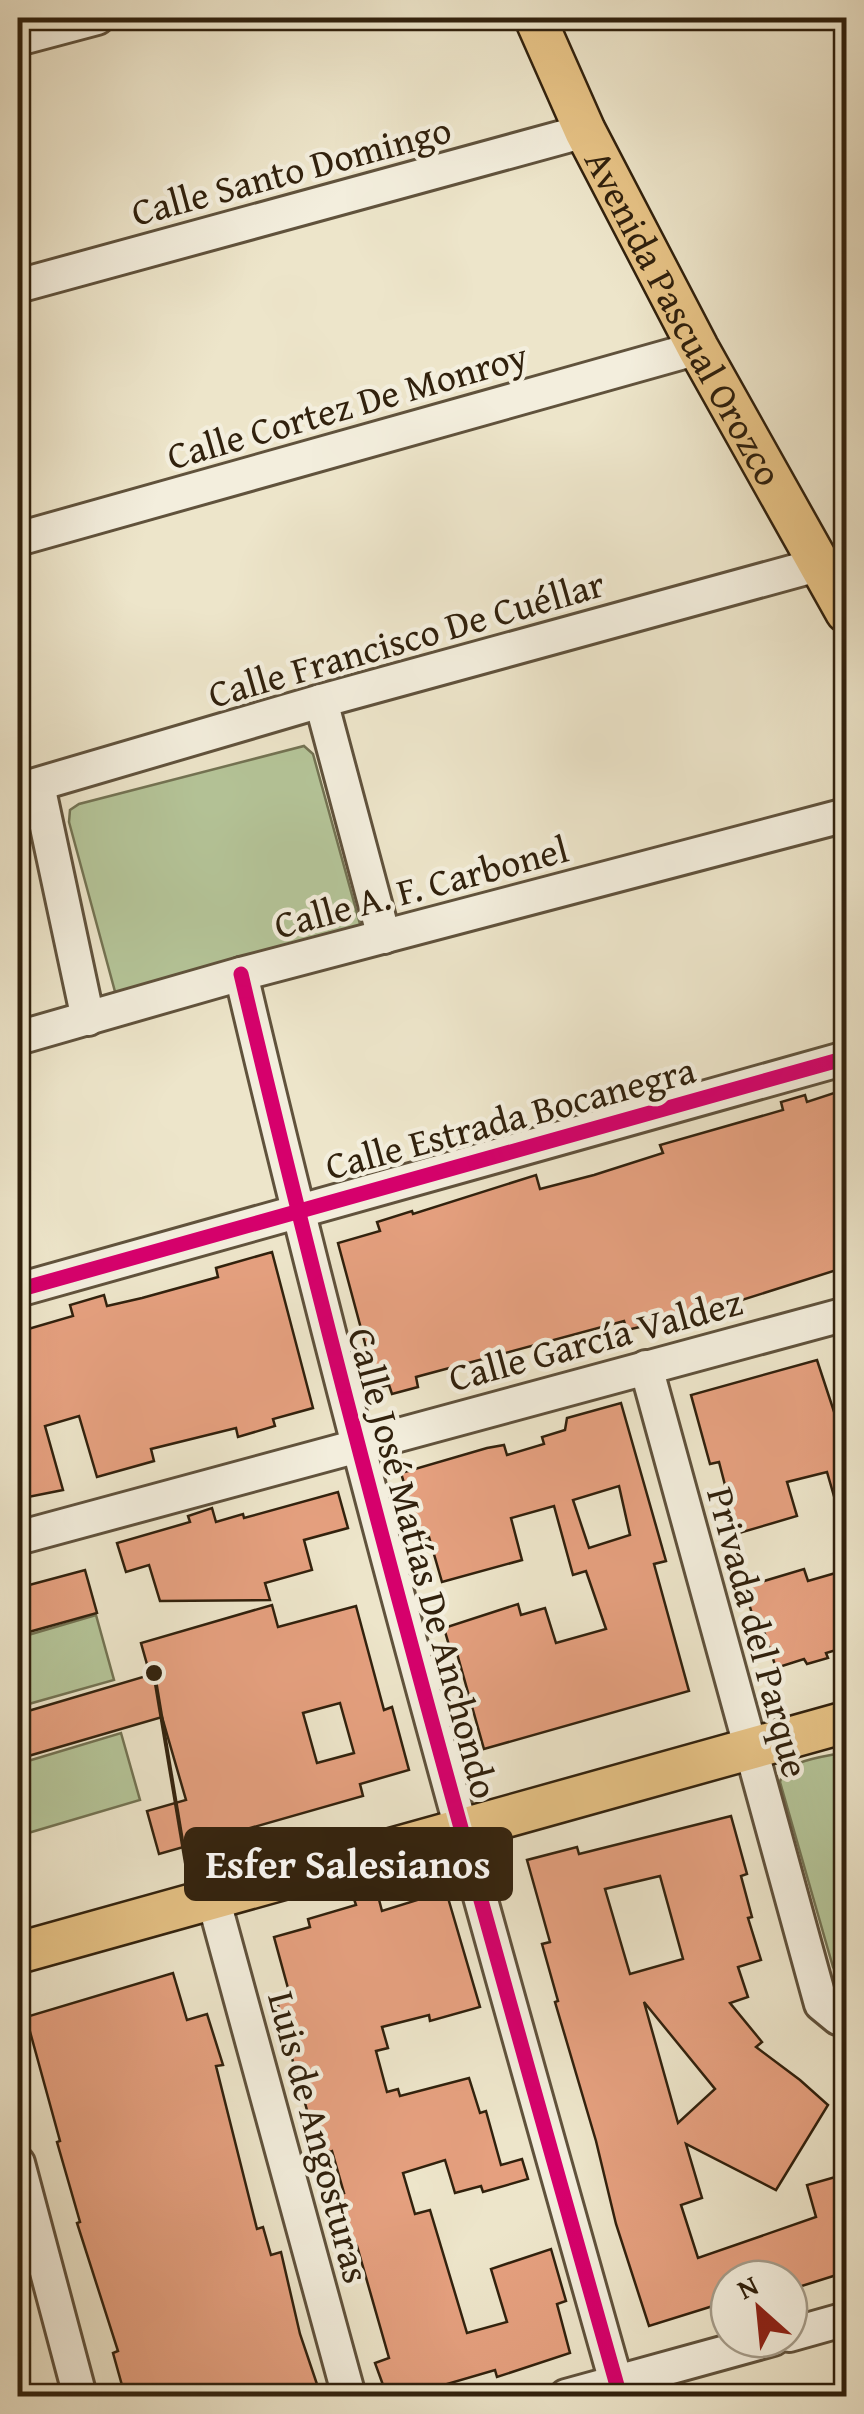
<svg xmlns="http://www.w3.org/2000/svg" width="864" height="2414" viewBox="0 0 864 2414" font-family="'Gentium Book Plus',serif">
  <rect width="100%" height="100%" fill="#ede5ca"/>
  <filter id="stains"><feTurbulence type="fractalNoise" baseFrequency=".002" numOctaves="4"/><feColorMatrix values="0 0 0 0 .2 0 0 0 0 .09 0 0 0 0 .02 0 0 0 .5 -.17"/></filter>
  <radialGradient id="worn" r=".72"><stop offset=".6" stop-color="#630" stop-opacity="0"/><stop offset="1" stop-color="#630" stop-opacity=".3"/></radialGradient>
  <g fill="#b5c599" stroke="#737353" stroke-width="2.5">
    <polygon points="304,746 313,754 360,924 359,934 117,999 69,822 70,810 79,804"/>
    <polygon points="96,1615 114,1680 18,1707 18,1638"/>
    <polygon points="121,1733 140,1800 18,1836 18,1764"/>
    <path d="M846,1752V1981L839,1978L833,1967L780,1782C785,1759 826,1757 846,1752Z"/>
  </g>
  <g fill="#e5a07f" stroke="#31210d" stroke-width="2.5" fill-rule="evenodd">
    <polygon points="834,1093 838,1105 846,1102 846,1267 707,1311 627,1330 624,1321 416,1377 418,1387 392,1394 389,1385 377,1388 338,1243 380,1231 377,1222 412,1211 413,1214 536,1175 540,1189 594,1175 663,1153 660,1145 783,1110 781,1102 805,1095 807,1102"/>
    <polygon points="272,1252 313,1408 273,1419 275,1426 238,1437 236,1428 151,1449 154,1461 97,1477 79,1416 45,1426 63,1490 18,1499 18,1332 73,1316 70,1305 104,1295 107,1306 142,1298 218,1277 216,1268"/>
    <polygon points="817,1360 840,1430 846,1428 846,1517 840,1517 827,1472 787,1482 797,1516 729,1536 723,1515 732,1512 719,1462 710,1464 691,1395"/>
    <path d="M621,1403L666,1561L654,1564L689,1691L484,1749L456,1650L451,1652L444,1628L518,1604L521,1615L545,1608L556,1643L606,1629L586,1571L573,1575L554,1506L511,1518L522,1560L442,1582L429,1537L421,1539L401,1473L487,1448L504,1445L507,1455L544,1444L542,1437L565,1430L567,1418ZM619,1486L630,1535L589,1548L573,1500Z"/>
    <polygon points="338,1492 348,1528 304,1540 312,1570 265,1583 270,1600 160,1601 149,1565 126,1572 117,1543 190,1522 188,1516 212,1508 216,1522 243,1514 244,1518"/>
    <polygon points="804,1569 808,1581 846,1570 846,1647 826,1653 828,1658 807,1664 804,1659 776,1668 762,1625 756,1627 744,1587"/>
    <polygon points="85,1570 97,1613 18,1635 18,1588"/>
    <path d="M272,1605L278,1627L356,1606L384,1710L392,1707L409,1770L360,1784L363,1796L159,1854L147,1811L186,1800L162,1717L18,1759V1714L150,1675L141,1643ZM340,1703L354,1753L317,1763L303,1713Z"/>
    <path d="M731,1816L747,1874L741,1876L752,1917L748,1918L761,1960L738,1967L748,1997L730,2003L762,2042L756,2047L800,2080L828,2105L776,2190L686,2144L702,2198L681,2205L698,2258L816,2217L807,2185L846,2174V2272L789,2290V2279H729V2301L649,2326L616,2224L596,2141L555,2002L558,2001L542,1944L550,1942L527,1860L577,1847L579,1854ZM660,1876L683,1959L630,1974L605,1889ZM644,2002L715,2089L678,2123Z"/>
    <polygon points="446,1891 480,2007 430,2021 429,2015 382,2027 388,2048 376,2051 387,2092 398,2089 400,2096 469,2078 480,2113 486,2111 501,2165 522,2159 528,2179 483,2192 481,2186 455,2193 445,2160 403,2173 415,2214 430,2210 467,2333 507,2322 491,2269 551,2249 566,2301 557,2304 570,2353 497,2377 495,2370 406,2396 387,2396 375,2363 389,2358 357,2246 353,2247 335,2195 344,2193 332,2151 320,2155 285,2034 276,1996 289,1992 274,1937 310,1927 308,1919 356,1905 354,1899 377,1892 382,1911"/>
    <polygon points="173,1973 187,2020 207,2014 223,2065 216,2066 257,2229 263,2227 271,2255 281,2252 300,2334 321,2396 125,2396 113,2353 118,2351 77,2223 80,2222 57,2142 60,2141 26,2017"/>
  </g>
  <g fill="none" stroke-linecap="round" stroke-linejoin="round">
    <g stroke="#60523c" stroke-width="38">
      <g id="minor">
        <polyline points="18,39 97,18"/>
        <polyline points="18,286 585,131"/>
        <polyline points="18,539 698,348"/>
        <polyline points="321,701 384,937"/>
        <polyline points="38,785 88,1019"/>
        <polyline points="18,790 321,701 817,565"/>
        <path d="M241,974C353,1452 487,1925 620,2396"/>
        <polyline points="18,1038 241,974 846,815"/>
        <polyline points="18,1290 846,1058"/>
        <polyline points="646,1367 821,2004 838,2018 846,2016"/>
        <polyline points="18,1538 846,1314"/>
        <polyline points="213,1898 349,2396"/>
        <polyline points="18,2163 80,2396"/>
        <polyline points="789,2335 846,2319"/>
        <polyline points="566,2396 773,2339"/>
      </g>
    </g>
    <g stroke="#31210d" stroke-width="45">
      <g id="major">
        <path id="s1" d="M535,18L585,131L698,348L846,612"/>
        <polyline points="18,1953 846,1722"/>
      </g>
    </g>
    <use href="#minor" stroke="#f3eedd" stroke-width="32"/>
    <use href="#major" stroke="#e6c285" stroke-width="40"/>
    <g stroke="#f3eedd" stroke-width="21">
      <g id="cycleway">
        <path d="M241,974C353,1452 487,1925 620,2396"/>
        <polyline points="18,1290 846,1058"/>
      </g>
    </g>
    <use href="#cycleway" stroke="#d6006c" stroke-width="15"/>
  </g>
  <g text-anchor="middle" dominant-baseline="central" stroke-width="9" stroke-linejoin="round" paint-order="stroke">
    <g font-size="38" fill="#31210d" stroke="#f3eedd">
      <text transform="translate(291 170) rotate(-15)">Calle Santo Domingo</text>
      <text stroke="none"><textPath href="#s1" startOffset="335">Avenida Pascual Orozco</textPath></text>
      <text transform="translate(347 405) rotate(-16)">Calle Cortez De Monroy</text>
      <text transform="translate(406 638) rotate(-16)">Calle Francisco De Cuéllar</text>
      <text transform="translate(421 886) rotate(-15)">Calle A. F. Carbonel</text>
      <text transform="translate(510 1117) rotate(-15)">Calle Estrada Bocanegra</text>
      <text transform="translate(595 1339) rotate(-15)">Calle García Valdez</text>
      <text transform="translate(424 1563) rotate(75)">Calle José Matías De Anchondo</text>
      <text transform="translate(759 1632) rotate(75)">Privada del Parque</text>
      <text transform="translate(320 2137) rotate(75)">Luis de Angosturas</text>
    </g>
  </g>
  <path fill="none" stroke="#31210d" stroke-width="4" d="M154 1673L186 1864"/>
  <circle fill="#31210d" stroke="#f3eedd" stroke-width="4" cx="154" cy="1673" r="10"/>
  <rect fill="#31210d" stroke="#31210d" stroke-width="4" x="186" y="1829" width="325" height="70" rx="10"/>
  <g font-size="40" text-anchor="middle" font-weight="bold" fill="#fff">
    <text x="348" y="1878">Esfer Salesianos</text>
  </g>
  <rect width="864" height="2414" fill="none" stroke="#ede5ca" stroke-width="60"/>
  <rect x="20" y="20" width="824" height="2374" fill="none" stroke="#31210d" stroke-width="5"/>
  <rect x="30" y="30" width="804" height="2354" fill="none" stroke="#31210d" stroke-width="2.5"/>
  <g transform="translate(759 2309) rotate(333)"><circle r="48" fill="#f3eedd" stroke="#a59c8a" stroke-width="2.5"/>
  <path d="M0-8L18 38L0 25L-18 38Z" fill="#8f2418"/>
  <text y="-15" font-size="28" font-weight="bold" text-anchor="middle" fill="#31210d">N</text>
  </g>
  <rect width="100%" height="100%" filter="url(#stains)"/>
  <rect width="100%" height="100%" fill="url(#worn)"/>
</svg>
